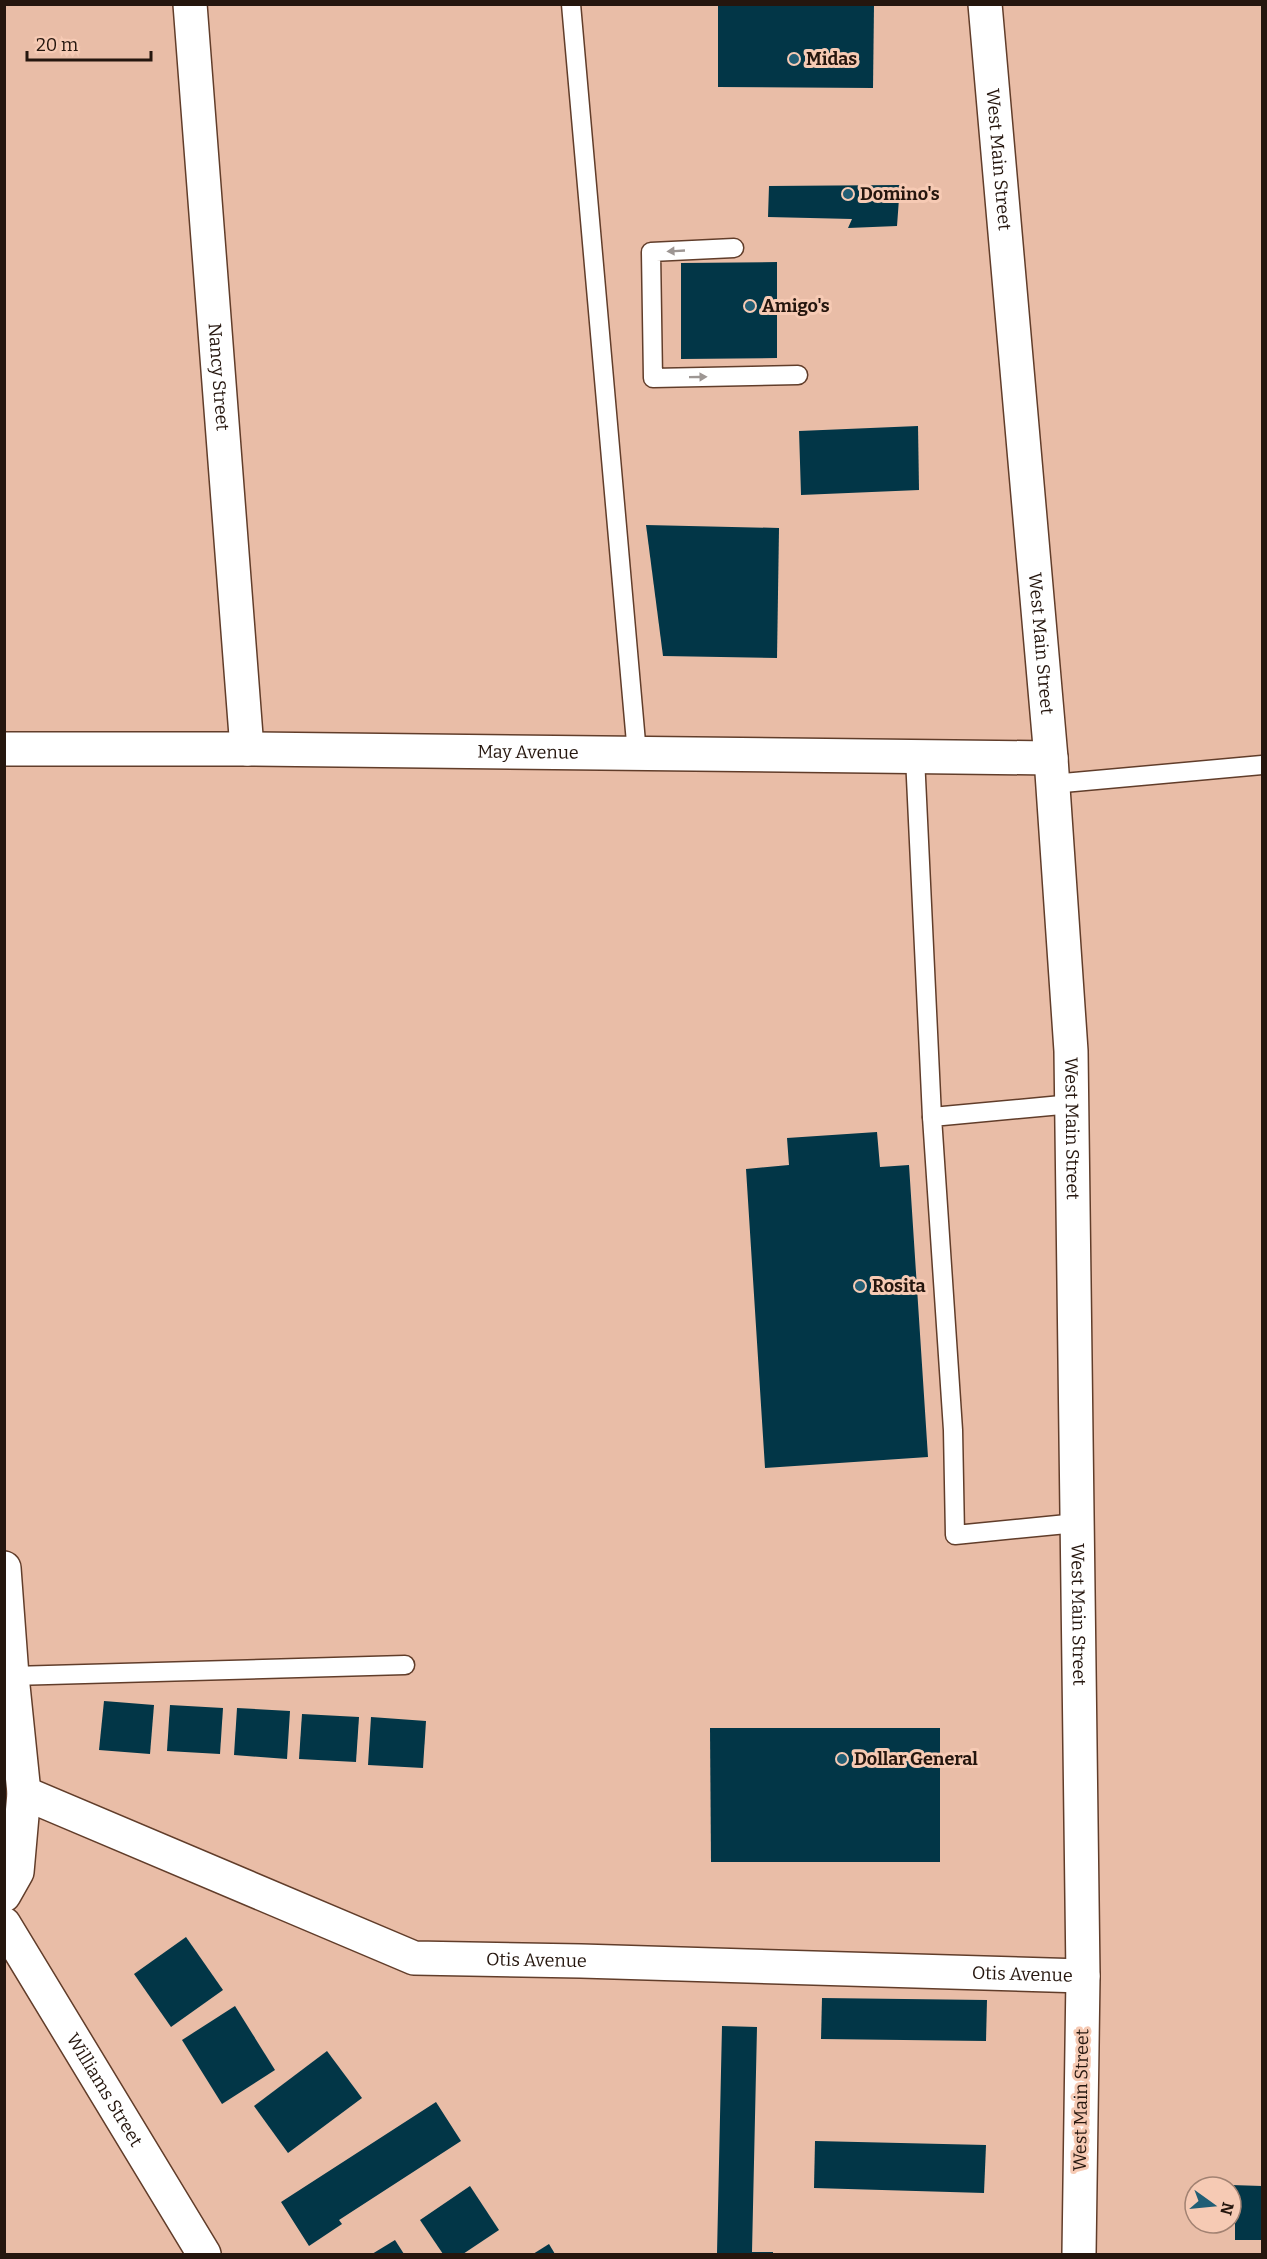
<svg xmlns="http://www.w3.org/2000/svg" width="1267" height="2259" viewBox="0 0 1267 2259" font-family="Bitter,serif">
  <rect width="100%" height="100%" fill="#e9bda7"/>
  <g fill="#023647">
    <polygon points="718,5 874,5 873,88 718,87"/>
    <polygon points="900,185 897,226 848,228 852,219 768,217 769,186"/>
    <polygon points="777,262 777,358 681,359 681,263"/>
    <polygon points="918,426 919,490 801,495 799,431"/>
    <polygon points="646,525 779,528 777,658 663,656"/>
    <polygon points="877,1132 880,1167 909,1165 928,1457 765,1468 746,1169 789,1165 787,1138"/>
    <polygon points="104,1701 154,1705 150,1754 99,1750"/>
    <polygon points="170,1705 223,1708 220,1754 167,1751"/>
    <polygon points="237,1708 290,1711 287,1759 234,1755"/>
    <polygon points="302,1714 359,1717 356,1762 299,1759"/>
    <polygon points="371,1717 426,1721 423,1768 368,1765"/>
    <polygon points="710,1728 940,1728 940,1862 711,1862"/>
    <polygon points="186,1937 223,1990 171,2027 134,1974"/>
    <polygon points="822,1998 987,2000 986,2041 821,2039"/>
    <polygon points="235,2006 275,2070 222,2104 182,2040"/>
    <polygon points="722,2026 757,2027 752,2252 773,2252 773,2254 717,2254"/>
    <polygon points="327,2051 362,2098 288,2153 254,2106"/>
    <polygon points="436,2102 461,2141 339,2220 342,2224 309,2246 281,2202"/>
    <polygon points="815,2141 986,2145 984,2193 814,2188"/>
    <polygon points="1231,2185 1262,2186 1262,2240 1235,2240 1235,2224 1231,2224"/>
    <polygon points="470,2186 499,2230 463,2254 443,2254 420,2220"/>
    <polygon points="395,2240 404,2254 372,2254"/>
    <polygon points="549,2244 555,2254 533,2254"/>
  </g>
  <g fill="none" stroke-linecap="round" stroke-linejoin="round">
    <g stroke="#613d2a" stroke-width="21">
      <g id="lane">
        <polyline points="571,4 637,754"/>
        <polyline points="734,248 651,252 653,378 798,375"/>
        <polyline points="915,757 932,1117"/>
        <polyline points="1052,784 1262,765"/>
        <polyline points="1072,1104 932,1117 953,1430 955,1535 1077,1523"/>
        <polyline points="12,1676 405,1665"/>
      </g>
    </g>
    <g stroke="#613d2a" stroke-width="36">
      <g id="street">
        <path id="s1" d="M190,4L247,749"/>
        <path id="s2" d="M4,749H247L1051,758"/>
        <polyline points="4,1568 12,1676 24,1793 17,1872 4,1895"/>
        <path id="s3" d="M24,1793L414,1958L581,1961L1083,1976"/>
        <path id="s4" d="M4,1924L204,2254"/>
      </g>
    </g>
    <g stroke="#613d2a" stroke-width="36">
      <g id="primary">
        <path id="s5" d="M985,4L1051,758L1071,1051L1083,1976L1079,2254"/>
      </g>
    </g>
    <use href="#lane" stroke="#fff" stroke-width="18"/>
    <use href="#street" stroke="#fff" stroke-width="33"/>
    <use href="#primary" stroke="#fff" stroke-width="33"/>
  </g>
  <defs><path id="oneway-solid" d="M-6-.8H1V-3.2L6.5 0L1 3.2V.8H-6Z" transform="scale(1.5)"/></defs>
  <g fill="#9d9693">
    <use href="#oneway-solid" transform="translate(676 251) rotate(177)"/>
    <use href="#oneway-solid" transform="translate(698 377) rotate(-1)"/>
  </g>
  <g fill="#215e75" stroke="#f6cab4" stroke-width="2">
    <circle cx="794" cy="59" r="6"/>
    <circle cx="848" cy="194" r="6"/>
    <circle cx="750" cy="306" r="6"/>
    <circle cx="860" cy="1286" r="6"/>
    <circle cx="842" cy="1759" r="6"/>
  </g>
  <g text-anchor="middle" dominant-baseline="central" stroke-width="6" stroke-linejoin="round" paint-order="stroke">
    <g font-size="18" font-weight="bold" fill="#25160e" stroke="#f6cab4" text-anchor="start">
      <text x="806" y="59">Midas</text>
      <text x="860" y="194">Domino's</text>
      <text x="762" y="306">Amigo's</text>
      <text x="872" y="1286">Rosita</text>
      <text x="854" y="1759">Dollar General</text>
    </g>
    <g font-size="18" fill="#25160e" stroke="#f6cab4">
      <text stroke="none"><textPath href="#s5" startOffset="156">West Main Street</textPath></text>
      <text stroke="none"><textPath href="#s1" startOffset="374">Nancy Street</textPath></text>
      <text stroke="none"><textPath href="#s5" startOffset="642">West Main Street</textPath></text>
      <text stroke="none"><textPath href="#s2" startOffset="524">May Avenue</textPath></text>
      <text stroke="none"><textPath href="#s5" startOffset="1128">West Main Street</textPath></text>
      <text stroke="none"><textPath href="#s5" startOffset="1614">West Main Street</textPath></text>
      <text stroke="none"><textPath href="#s3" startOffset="546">Otis Avenue</textPath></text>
      <text stroke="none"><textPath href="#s3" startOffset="1032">Otis Avenue</textPath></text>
      <text stroke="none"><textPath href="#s4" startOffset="194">Williams Street</textPath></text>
      <text transform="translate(1081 2100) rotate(-89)">West Main Street</text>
    </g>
  </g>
  <rect width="1267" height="2259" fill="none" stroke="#25160e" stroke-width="12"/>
  <g transform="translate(1213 2205) rotate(105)"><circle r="28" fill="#f6cab4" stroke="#a28272" stroke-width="1.5"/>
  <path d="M0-4.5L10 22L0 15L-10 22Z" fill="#215e75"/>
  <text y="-9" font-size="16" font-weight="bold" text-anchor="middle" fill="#25160e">N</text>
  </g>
  <path d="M27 51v9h124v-9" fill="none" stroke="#25160e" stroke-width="3"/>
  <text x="36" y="51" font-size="18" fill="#25160e" stroke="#f6cab4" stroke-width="4.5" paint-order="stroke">20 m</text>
</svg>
